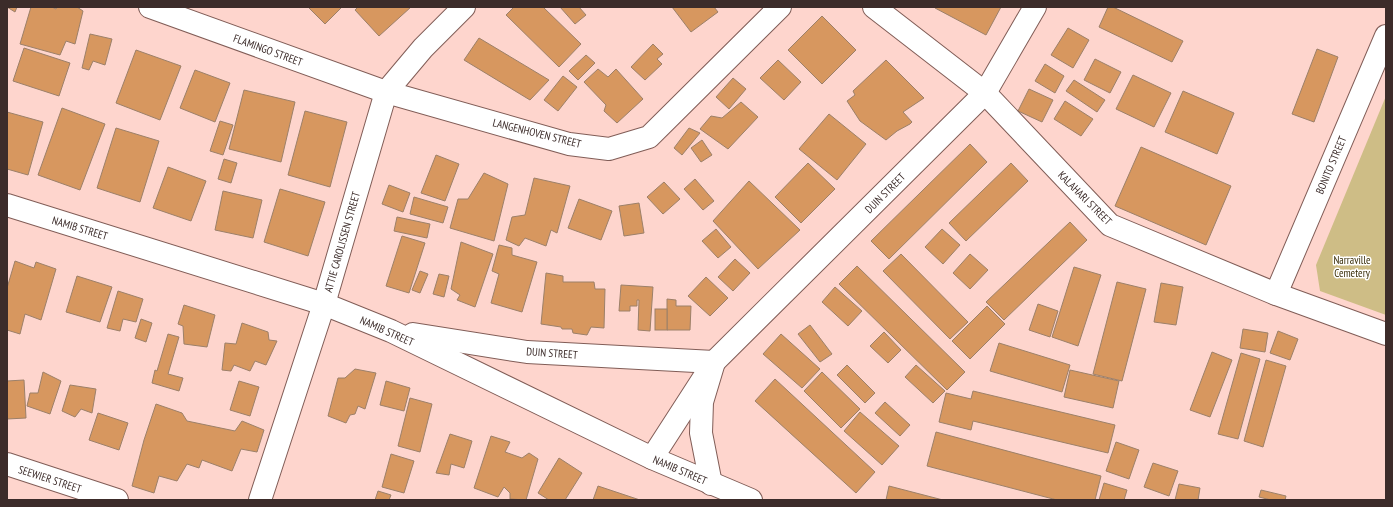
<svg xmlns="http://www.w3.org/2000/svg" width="1393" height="507" viewBox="0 0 1393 507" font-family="'PT Sans Narrow',sans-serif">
  <rect width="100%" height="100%" fill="#fed5cd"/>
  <polygon fill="#cebd86" points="1386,96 1386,315 1320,291 1316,265"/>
  <g fill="#d7975f" stroke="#9c8069">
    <polygon points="7,7 17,7 15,12"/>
    <polygon points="31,7 52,7 56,9 57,7 77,7 83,11 75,44 66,41 60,55 20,44"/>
    <polygon points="308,7 342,7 325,24"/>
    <polygon points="358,7 411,7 379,36 355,10"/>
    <polygon points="514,7 543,7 581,44 559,67 506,15"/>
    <polygon points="560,7 579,7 586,15 575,24"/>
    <polygon points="672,7 714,7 718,12 691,32"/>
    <polygon points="936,7 1001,7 986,35 935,8"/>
    <polygon points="1108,7 1113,7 1183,41 1172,62 1099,27"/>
    <polygon points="822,16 856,50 822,84 788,50"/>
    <polygon points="1068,28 1089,40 1073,68 1051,55"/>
    <polygon points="90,34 112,39 105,65 93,61 89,70 82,68"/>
    <polygon points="479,38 549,80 530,100 464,60"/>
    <polygon points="653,44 663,54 657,59 662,64 645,80 631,67"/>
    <polygon points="24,48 70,63 59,96 13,81"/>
    <polygon points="1317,49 1338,57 1314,122 1292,114"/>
    <polygon points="136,50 181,66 160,120 116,103"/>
    <polygon points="586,55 595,63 578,80 569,71"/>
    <polygon points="1095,59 1121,72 1110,93 1084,80"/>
    <polygon points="778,60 801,82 784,100 760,78"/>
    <polygon points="886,60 924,98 903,112 912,122 910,124 897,131 886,140 860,121 847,101 855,95 853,91"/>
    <polygon points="1045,64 1064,76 1055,93 1035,81"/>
    <polygon points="598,69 608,77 616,69 643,99 617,123 604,111 606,105 584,82"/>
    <polygon points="195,70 230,83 215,122 180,108"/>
    <polygon points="1133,75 1171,93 1154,127 1116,109"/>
    <polygon points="563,76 577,87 558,111 544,100"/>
    <polygon points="733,78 746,89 729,109 716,97"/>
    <polygon points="1074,80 1105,100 1097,112 1066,91"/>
    <polygon points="1029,89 1053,100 1042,122 1018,111"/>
    <polygon points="244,90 295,102 281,162 229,149"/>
    <polygon points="1183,91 1234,113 1217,154 1165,132"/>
    <polygon points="1065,101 1093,119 1081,136 1054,119"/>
    <polygon points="741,102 758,117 728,149 700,129 711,116 722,118"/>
    <polygon points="62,108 105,124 80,190 38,175"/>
    <polygon points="305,111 347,122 330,187 288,175"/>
    <polygon points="7,112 43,122 28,175 7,169"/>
    <polygon points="829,114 866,144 837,180 799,149"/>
    <polygon points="220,121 233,125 223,155 210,151"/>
    <polygon points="116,128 159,141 140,202 97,188"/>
    <polygon points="689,128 700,133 682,155 674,148"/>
    <polygon points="702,140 712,155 701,162 691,148"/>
    <polygon points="970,144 987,162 889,259 871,241"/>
    <polygon points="1141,147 1231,186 1206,245 1115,206"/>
    <polygon points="436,155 459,164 445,201 421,193"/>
    <polygon points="224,159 237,163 231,183 218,179"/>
    <polygon points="808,163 835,189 801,223 775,197"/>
    <polygon points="1011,163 1028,181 966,241 949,223"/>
    <polygon points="168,167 206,181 191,221 153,208"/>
    <polygon points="484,173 508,184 494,241 450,228 458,199 468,199"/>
    <polygon points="534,178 570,186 557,233 551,230 546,246 525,238 519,246 506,240 512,217 525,215"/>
    <polygon points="695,179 714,201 703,210 684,189"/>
    <polygon points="749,181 800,230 758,269 713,221"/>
    <polygon points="664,182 680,199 663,214 647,197"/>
    <polygon points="389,185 410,193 403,212 382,204"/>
    <polygon points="280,189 325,202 308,256 264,242"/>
    <polygon points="223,191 262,200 253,238 215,230"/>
    <polygon points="414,197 448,207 443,223 410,214"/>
    <polygon points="579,199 612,211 601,240 568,228"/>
    <polygon points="639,203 644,233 624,236 619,206"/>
    <polygon points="397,217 430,224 427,238 394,231"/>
    <polygon points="1070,222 1087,240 1004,320 986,302"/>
    <polygon points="716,229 731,247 718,258 702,241"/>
    <polygon points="942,229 960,245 943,264 925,247"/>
    <polygon points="402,236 425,243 409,293 386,286"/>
    <polygon points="461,242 493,254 475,307 457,300 460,295 451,289"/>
    <polygon points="499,245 512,248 512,255 537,262 522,312 491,303 499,274 492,271"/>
    <polygon points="901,254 968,322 950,339 883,271"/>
    <polygon points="970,254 988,270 970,289 953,273"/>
    <polygon points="735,259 750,273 733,291 718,277"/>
    <polygon points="15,261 34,268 36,262 56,269 41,320 25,314 20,334 7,330 7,288"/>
    <polygon points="857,266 965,372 947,390 839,284"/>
    <polygon points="1074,267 1101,275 1078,346 1052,337"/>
    <polygon points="420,271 428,274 420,293 412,290"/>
    <polygon points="546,273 563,276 563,282 594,282 595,289 605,289 604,328 591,327 587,335 573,333 572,329 562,329 561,327 541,324"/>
    <polygon points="439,274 449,276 444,297 433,294"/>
    <polygon points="77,276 112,287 100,322 66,312"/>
    <polygon points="706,277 728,298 710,316 688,296"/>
    <polygon points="1117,282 1146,289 1122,381 1093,374"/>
    <polygon points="1161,283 1183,287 1176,325 1154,322"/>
    <polygon points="621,285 653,287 650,331 638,330 639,300 637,300 637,306 630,306 630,311 619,311"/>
    <polygon points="835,287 862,311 848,326 822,302"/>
    <polygon points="118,291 143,299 136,322 123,319 120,331 107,328"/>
    <polygon points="667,299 676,300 676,306 691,306 690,330 667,330"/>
    <polygon points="1038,304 1058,311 1050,337 1029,330"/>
    <polygon points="184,305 215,315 207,347 184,344 183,326 178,324"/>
    <polygon points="987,306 1005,324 970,359 952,341"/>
    <rect x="655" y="309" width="12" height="21"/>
    <polygon points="141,319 152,323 146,342 135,338"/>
    <polygon points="242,323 268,332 269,340 277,341 266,365 255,361 250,371 234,365 231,371 222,370 225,343 236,344"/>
    <polygon points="810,325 832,354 820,362 798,334"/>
    <polygon points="1243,329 1268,333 1265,352 1240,348"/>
    <polygon points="1278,331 1298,339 1290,360 1270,353"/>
    <polygon points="884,332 901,350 888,363 870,346"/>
    <polygon points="168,334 179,337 168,374 183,378 179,391 152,383 155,370 157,371"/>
    <polygon points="781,334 820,369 802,388 763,354"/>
    <polygon points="999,343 1070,365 1062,392 990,371"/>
    <polygon points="1212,352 1232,360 1210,417 1190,410"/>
    <polygon points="1241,353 1260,359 1238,439 1218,434"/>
    <polygon points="1266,360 1286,366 1263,447 1244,441"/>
    <polygon points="847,365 875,393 865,403 837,375"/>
    <polygon points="916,365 945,391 933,403 905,377"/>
    <polygon points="355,369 376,373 365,409 358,406 355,414 350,415 346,423 328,416 338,378 345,378"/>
    <polygon points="1070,370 1119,381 1113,408 1064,397"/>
    <polygon points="43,372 61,381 50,414 27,406 30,393 38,393"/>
    <polygon points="822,372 860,409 841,428 804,391"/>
    <polygon points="775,379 875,472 856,493 755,401"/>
    <polygon points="24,380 26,418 7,419 7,381"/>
    <polygon points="239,381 259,387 250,416 230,410"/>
    <polygon points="386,381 410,388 404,411 380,405"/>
    <polygon points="70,385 96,389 92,413 81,409 75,417 62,411"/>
    <polygon points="973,391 1115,425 1108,453 973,421 971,430 939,422 946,393 971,399"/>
    <polygon points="410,398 432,404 420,452 398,446"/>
    <polygon points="885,402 910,425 900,436 875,413"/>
    <polygon points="156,404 182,413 187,421 235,431 242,421 264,430 257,452 241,449 232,471 202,460 199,468 187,464 177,481 159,476 154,493 132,486 144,440"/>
    <polygon points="860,412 899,446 882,465 844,431"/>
    <polygon points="98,413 128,423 119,450 89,440"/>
    <polygon points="936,432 1101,476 1095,500 1057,500 927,466"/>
    <polygon points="450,434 472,441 464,468 451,464 449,475 436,473"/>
    <polygon points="491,436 510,442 505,452 522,458 529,453 538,459 526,500 510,499 510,493 504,487 498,497 474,488"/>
    <polygon points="1116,442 1139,450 1129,479 1106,471"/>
    <polygon points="391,454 414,461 404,493 382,487"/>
    <polygon points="559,458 582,473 565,500 549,500 538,493"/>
    <polygon points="1153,463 1178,471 1169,496 1144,487"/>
    <polygon points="1104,483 1127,490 1124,500 1099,500"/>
    <polygon points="1179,484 1200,488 1198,500 1175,500"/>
    <polygon points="598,486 640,500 593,500"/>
    <polygon points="889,486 943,500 886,500"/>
    <polygon points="1261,490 1286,496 1285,500 1271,500 1259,497"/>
    <polygon points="378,491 391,495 389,500 375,500"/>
  </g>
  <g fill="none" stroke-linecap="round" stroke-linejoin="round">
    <g stroke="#815d57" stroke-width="24">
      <g id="minor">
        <polyline points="150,7 386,92 569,144 609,149 649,137 780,7"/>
        <polyline points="874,7 985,93 1110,225 1276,294 1386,334"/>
        <polyline points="7,205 324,304 391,331 652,458 751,500"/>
        <polyline points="1276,294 1386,36"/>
        <polyline points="413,334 527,352 714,362 702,402 701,433 711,484"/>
        <polyline points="652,458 714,362 985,93 1035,7"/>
        <polyline points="7,464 117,500"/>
        <polyline points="260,500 324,304 386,92 423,48 464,7"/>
      </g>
    </g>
    <use href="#minor" stroke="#fff" stroke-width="22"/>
  </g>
  <g text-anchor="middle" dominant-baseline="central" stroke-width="3" stroke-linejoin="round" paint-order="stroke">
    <g font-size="11" fill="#3c2c2a" stroke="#fff">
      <text transform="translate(268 50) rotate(20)">FLAMINGO STREET</text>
      <text transform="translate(537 133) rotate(14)">LANGENHOVEN STREET</text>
      <text transform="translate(1331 165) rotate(-67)">BONITO STREET</text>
      <text transform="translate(885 193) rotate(-45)">DUIN STREET</text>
      <text transform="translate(1085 198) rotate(45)">KALAHARI STREET</text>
      <text transform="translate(80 228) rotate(17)">NAMIB STREET</text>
      <text transform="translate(342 242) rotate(-74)">ATTIE CAROLISSEN STREET</text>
      <text transform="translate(387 331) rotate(24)">NAMIB STREET</text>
      <text transform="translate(552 353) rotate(4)">DUIN STREET</text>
      <text transform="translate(680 470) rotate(23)">NAMIB STREET</text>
      <text transform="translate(50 479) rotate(18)">SEEWIER STREET</text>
    </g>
    <g font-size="11" fill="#392e09" stroke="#fff">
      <text x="1352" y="260">Narraville<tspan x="1352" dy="13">Cemetery</tspan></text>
    </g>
  </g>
  <rect width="1393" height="507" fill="none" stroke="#3c2c2a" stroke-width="16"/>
</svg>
